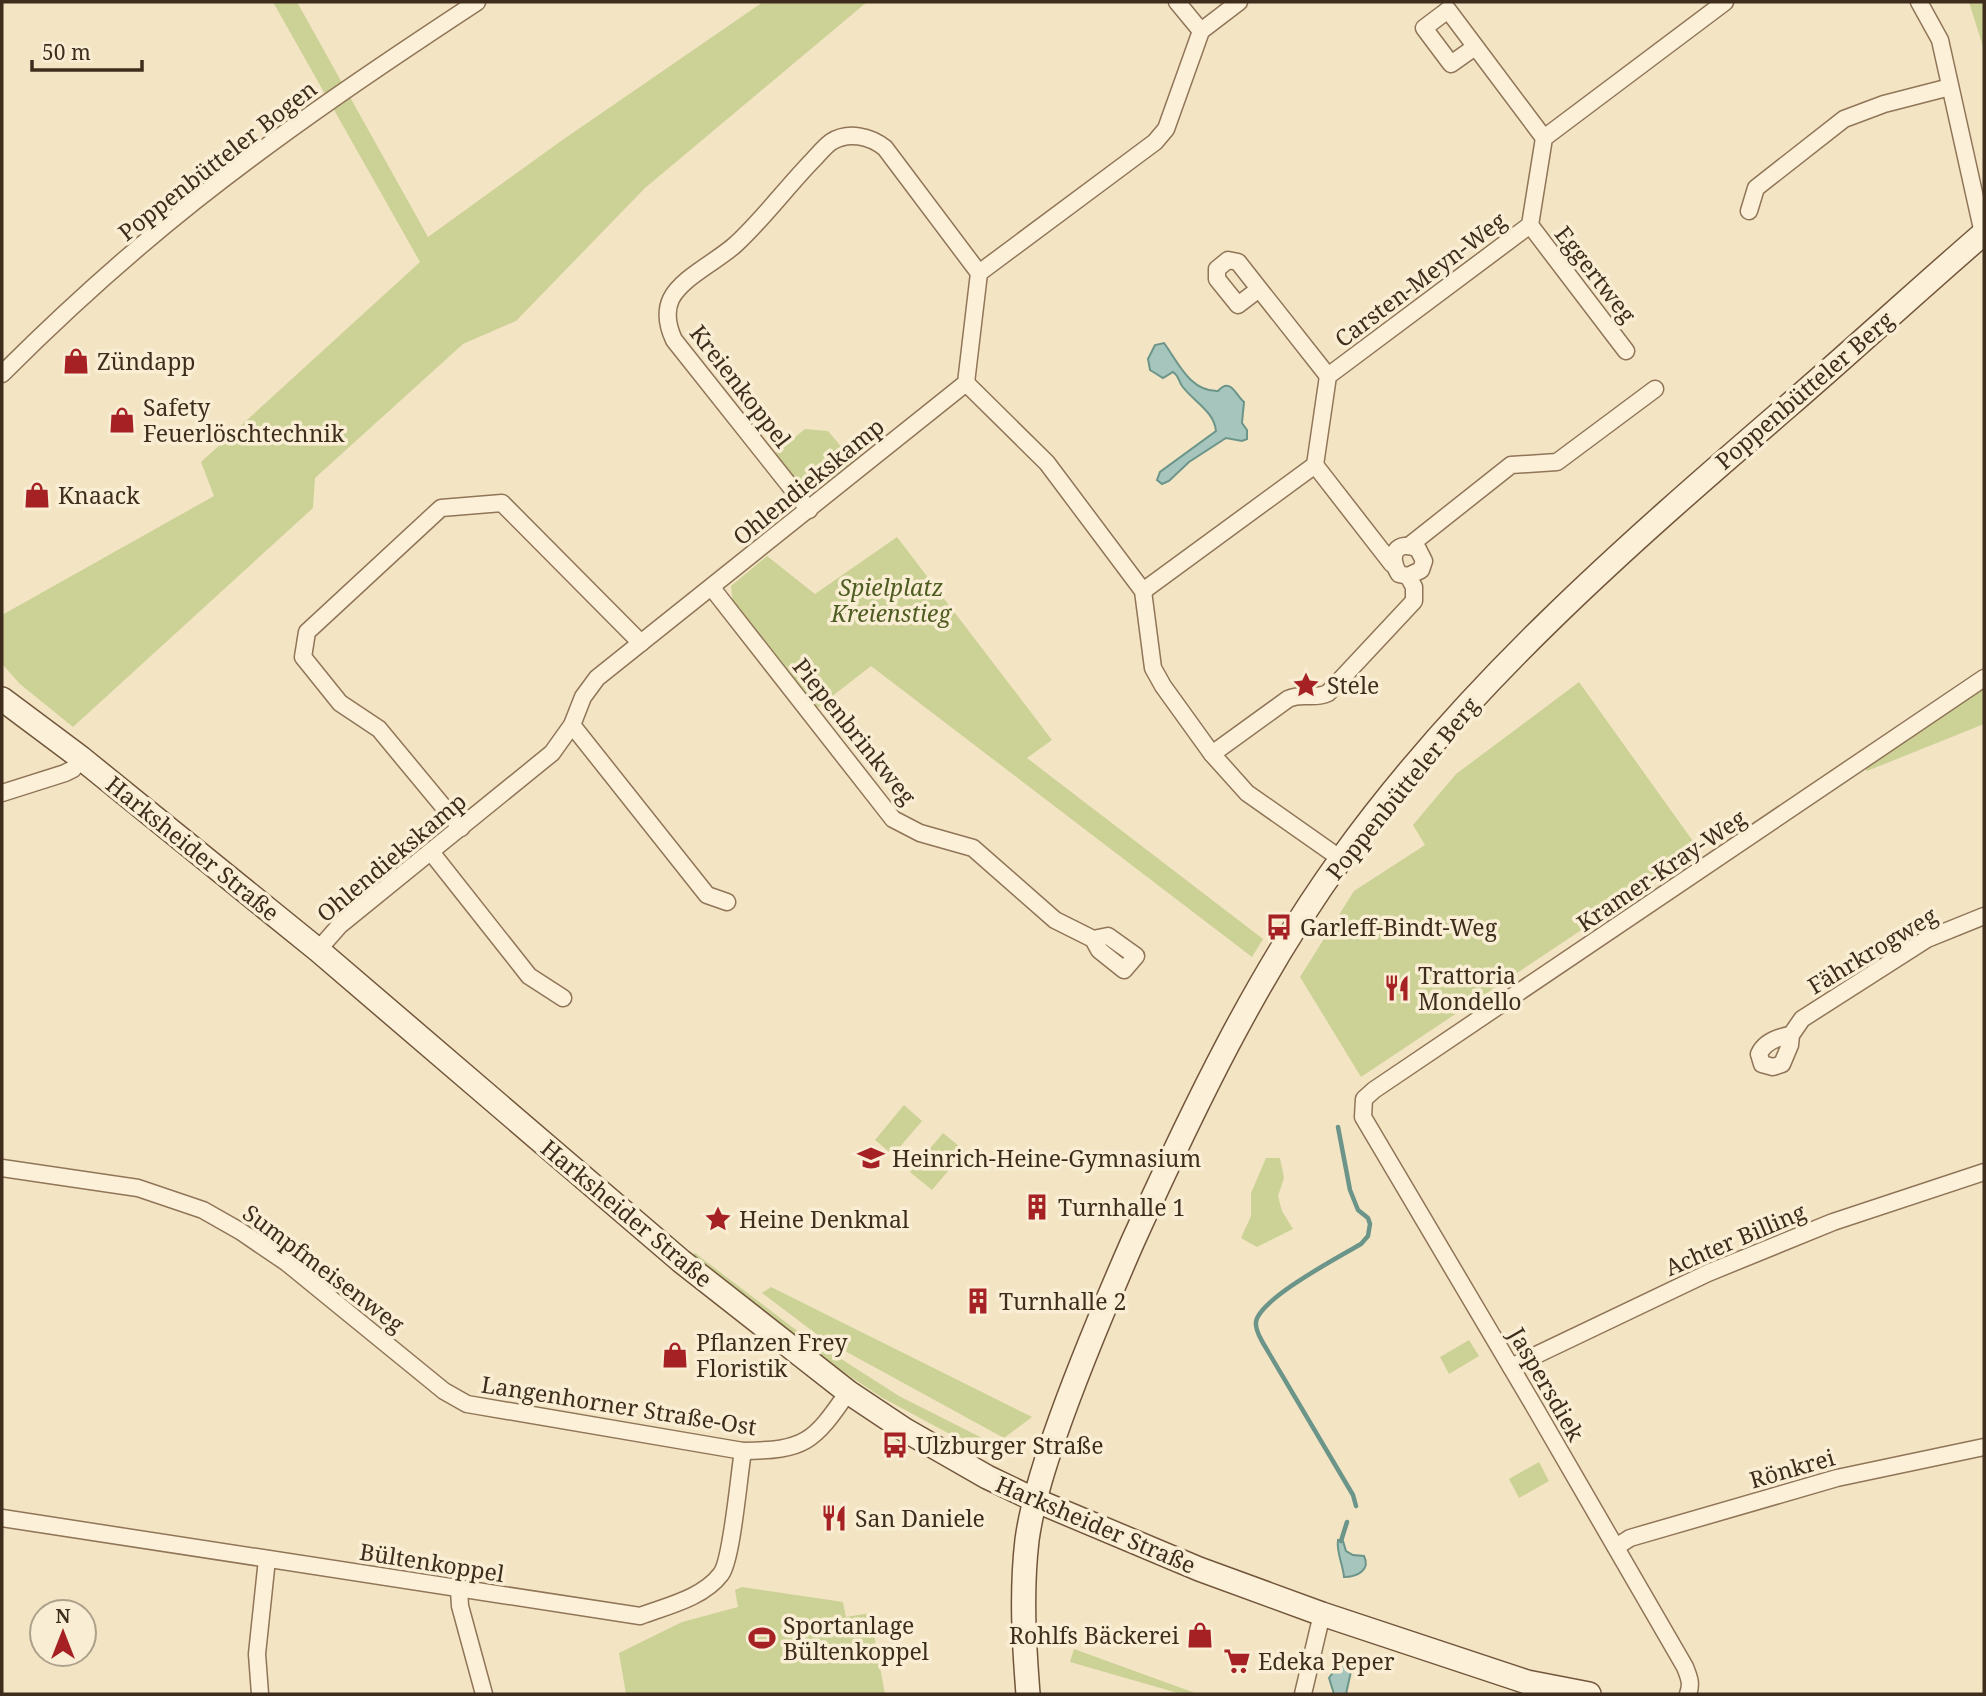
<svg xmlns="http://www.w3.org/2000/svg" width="1986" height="1696" viewBox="0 0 1986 1696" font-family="'Noto Serif',serif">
  <rect width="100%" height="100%" fill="#f3e4c4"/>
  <g fill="#ccd296">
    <polygon points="273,2 297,2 428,237 561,141 763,2 867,2 645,188 516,321 463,344 315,478 313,508 73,727 20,684 2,664 2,615 214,496 201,462 420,262"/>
    <polygon points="1969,2 1984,2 1984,50"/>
    <polygon points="805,429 828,431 854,462 825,486 799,484 774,454"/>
    <polygon points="897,537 1052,740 1027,758 1263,939 1252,957 871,666 817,708 733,604 731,586 767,556 815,594"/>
    <polygon points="1579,682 1700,851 1361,1077 1300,977 1354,891 1425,845 1413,825 1456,774"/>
    <polygon points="1984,684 1984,724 1867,771 1864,766"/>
    <polygon points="904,1105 922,1121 893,1155 875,1140"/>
    <polygon points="943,1133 965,1151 932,1190 910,1172"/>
    <polygon points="1266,1158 1280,1158 1284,1178 1278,1196 1282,1211 1293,1229 1257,1247 1241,1238 1251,1216 1251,1193"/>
    <polygon points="695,1253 796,1330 899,1396 1000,1447 996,1459 881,1397 824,1359 689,1259"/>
    <polygon points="771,1287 1032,1417 1004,1438 823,1339 762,1293"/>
    <polygon points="1469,1340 1479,1356 1449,1374 1440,1357"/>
    <polygon points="1539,1462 1549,1481 1519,1498 1509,1479"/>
    <polygon points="742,1587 843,1602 846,1617 870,1613 885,1694 626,1694 619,1653 682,1622 738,1607 735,1590"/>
    <polygon points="1074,1649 1198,1694 1181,1694 1070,1662"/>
  </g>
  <g fill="#a6c5bc" stroke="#6c958a" stroke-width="2">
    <path d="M1164,343C1178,362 1190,392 1218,391C1230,377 1235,394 1244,402L1242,423L1247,430V439L1242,441L1226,438L1189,462L1169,481L1162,484L1157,480L1160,472L1216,431C1214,411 1193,401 1182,386C1178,380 1179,376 1173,372L1163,378L1150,370L1148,359L1155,345Z"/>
    <path d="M1338,1540L1343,1541L1346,1551L1353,1555L1364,1556C1371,1570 1357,1577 1344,1577C1343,1564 1336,1552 1338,1540Z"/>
    <polygon points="1349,1661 1352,1667 1346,1694 1334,1694 1329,1678 1341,1662"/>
  </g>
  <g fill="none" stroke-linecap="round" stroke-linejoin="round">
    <g stroke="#6c958a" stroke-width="4.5">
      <path d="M1338,1127L1350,1190L1358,1210L1368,1218L1370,1224L1368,1236L1361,1244C1339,1257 1259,1299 1256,1322C1255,1330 1260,1337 1263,1343L1353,1495L1356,1506"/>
      <polyline points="1341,1541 1347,1522"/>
    </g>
    <g stroke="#907558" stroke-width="19">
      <g id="street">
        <polyline points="1177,2 1201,31"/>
        <polyline points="1919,2 1940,40 1984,238"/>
        <polyline points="1475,47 1451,64 1424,28 1448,10 1544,138"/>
        <polyline points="1749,211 1756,188 1844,119 1884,104 1950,87"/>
        <polyline points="1530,225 1626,351"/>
        <polyline points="1259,289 1238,305 1217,279 1217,269 1228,260 1238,262 1328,376"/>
        <path d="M2,374C63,313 127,255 195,201C286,129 381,65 477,2"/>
        <polyline points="966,383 1047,463 1143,591 1153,668 1163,686 1212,754 1247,793 1341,859"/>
        <polyline points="1315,465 1392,564"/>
        <path d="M809,510L674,340C668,327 665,312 671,299C682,277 718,261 736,244C763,219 786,188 812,161C818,155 824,147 831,142C848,131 870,136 885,148L979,273"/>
        <polyline points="1410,545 1511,465 1557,462 1655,389"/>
        <polyline points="712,588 893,819 920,833 973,848 1055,920 1093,939 1099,950 1124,970 1136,956 1108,936 1093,939"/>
        <polyline points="1143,591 1315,465 1328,376 1530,225 1544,138 1725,2"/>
        <polyline points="572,725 707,895 727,902"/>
        <path d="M1212,754L1288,699C1302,692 1314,700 1328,693L1414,601V587L1408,576L1421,570L1424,561L1418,549C1397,539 1387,555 1399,574L1408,576"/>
        <polyline points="2,793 65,773 73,769 81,758"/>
        <polyline points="461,828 379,729 340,703 303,657 307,632 441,508 502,503 641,643"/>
        <polyline points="431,852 529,976 563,998"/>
        <polyline points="318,950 340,925 552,753 572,725 583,697 597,678 966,383 979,273 1155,142 1166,129 1201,31 1239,2"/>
        <path d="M1791,1035C1778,1037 1765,1041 1759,1054L1762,1064L1773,1067L1782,1064L1790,1045L1791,1035L1802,1019L1927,939L1984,916"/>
        <path d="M2,1168L138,1188L203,1210L240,1231L287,1263L444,1391L467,1404L743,1451C805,1450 813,1443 848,1392"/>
        <polyline points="1511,1367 1708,1273 1833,1222 1984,1172"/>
        <path d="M2,1518L640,1616C667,1606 703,1598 721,1574C732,1560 739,1474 743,1451"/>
        <polyline points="1616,1547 1630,1538 1837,1478 1984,1447"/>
        <polyline points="459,1590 460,1606 484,1694"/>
        <polyline points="260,1694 257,1654 267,1559"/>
        <polyline points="1303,1694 1322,1614"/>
        <path d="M1688,1694C1692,1684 1689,1677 1685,1667L1531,1401L1363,1117L1364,1099L1374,1090L1984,678"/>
      </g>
    </g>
    <g stroke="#72563b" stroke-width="26">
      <g id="secondary">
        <polyline points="2,699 81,758 318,950 681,1261 848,1392 905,1430 987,1477 1035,1500 1199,1569 1322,1614 1527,1682 1589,1694"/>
        <path d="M1028,1694C1024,1643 1021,1592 1027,1540C1032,1504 1043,1469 1055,1435C1078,1369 1105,1305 1133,1241C1193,1109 1256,977 1341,859C1465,686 1627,545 1787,407C1853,350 1918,290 1984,233"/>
      </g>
    </g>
    <use href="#street" stroke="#fcf1d8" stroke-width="16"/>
    <use href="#secondary" stroke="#fcf1d8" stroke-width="23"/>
  </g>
  <defs>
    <g id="shop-bare" transform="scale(2.1)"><path d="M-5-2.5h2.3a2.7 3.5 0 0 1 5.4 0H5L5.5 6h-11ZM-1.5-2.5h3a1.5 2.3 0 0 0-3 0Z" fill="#a52124" stroke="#f9eed4" stroke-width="2.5" paint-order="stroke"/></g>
    <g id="sight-bare" transform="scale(2.1)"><path d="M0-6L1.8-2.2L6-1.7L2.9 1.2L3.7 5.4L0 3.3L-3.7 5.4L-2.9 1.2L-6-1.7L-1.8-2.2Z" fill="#a52124" stroke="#f9eed4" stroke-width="2.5" paint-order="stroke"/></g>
    <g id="bus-bare" transform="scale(2.1)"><path d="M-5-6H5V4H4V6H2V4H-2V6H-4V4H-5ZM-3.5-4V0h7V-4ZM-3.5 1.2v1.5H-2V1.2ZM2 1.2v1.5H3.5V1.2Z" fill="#a52124" stroke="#f9eed4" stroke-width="2.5" paint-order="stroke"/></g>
    <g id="restaurant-bare" transform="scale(2.1)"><path d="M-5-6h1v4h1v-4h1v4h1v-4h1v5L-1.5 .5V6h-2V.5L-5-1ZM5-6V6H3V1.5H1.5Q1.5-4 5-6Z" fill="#a52124" stroke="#f9eed4" stroke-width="2.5" paint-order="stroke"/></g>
    <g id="school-bare" transform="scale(2.1)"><path d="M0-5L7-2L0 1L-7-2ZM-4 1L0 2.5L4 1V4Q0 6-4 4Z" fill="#a52124" stroke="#f9eed4" stroke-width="2.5" paint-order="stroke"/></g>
    <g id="building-bare" transform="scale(2.1)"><path d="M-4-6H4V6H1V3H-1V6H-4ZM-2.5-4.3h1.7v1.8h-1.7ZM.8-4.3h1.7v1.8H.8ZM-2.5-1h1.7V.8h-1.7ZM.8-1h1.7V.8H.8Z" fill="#a52124" stroke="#f9eed4" stroke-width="2.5" paint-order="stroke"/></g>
    <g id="stadium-bare" transform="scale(2.1)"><path d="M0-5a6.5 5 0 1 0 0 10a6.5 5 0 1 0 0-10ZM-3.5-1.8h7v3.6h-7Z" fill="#a52124" stroke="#f9eed4" stroke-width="2.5" paint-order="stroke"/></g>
    <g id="supermarket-bare" transform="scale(2.1)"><path d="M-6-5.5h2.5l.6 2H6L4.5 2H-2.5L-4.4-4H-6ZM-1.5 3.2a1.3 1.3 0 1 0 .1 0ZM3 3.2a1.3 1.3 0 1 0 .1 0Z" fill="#a52124" stroke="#f9eed4" stroke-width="2.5" paint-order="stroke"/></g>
  </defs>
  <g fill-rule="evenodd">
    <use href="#shop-bare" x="76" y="361"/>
    <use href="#shop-bare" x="122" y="420"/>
    <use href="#shop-bare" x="37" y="495"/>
    <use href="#sight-bare" x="1306" y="685"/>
    <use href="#bus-bare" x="1279" y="927"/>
    <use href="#restaurant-bare" x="1397" y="988"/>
    <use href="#school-bare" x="871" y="1158"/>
    <use href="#building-bare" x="1037" y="1207"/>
    <use href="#sight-bare" x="718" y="1219"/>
    <use href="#building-bare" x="978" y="1301"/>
    <use href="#shop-bare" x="675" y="1355"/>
    <use href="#bus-bare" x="895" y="1445"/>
    <use href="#restaurant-bare" x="834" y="1518"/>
    <use href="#shop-bare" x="1200" y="1635"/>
    <use href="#stadium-bare" x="762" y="1638"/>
    <use href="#supermarket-bare" x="1237" y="1661"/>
  </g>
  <g text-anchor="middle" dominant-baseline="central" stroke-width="7" stroke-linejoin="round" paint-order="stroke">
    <g font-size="23" fill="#3e2d1d" stroke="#f9eed4">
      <text transform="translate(217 160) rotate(-38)">Poppenbütteler Bogen</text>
      <text transform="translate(1596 274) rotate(52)">Eggertweg</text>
      <text transform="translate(1420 279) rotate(-37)">Carsten-Meyn-Weg</text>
      <text transform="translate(741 386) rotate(52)">Kreienkoppel</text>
      <text transform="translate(1804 390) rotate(-41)">Poppenbütteler Berg</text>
      <text transform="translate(808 481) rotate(-39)">Ohlendiekskamp</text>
      <text transform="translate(855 731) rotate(51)">Piepenbrinkweg</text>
      <text transform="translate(1402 788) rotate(-51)">Poppenbütteler Berg</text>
      <text transform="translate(193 848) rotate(39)">Harksheider Straße</text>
      <text transform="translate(391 857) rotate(-40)">Ohlendiekskamp</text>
      <text transform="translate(1661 870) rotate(-34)">Kramer-Kray-Weg</text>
      <text transform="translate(1872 950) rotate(-31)">Fährkrogweg</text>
      <text transform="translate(627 1213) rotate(40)">Harksheider Straße</text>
      <text transform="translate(1735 1239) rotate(-23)">Achter Billing</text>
      <text transform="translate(324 1268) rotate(37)">Sumpfmeisenweg</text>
      <text transform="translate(1547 1384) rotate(60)">Jaspersdiek</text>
      <text transform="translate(619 1405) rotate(9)">Langenhorner Straße-Ost</text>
      <text transform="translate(1792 1468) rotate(-16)">Rönkrei</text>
      <text transform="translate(1096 1524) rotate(23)">Harksheider Straße</text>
      <text transform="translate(432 1562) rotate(9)">Bültenkoppel</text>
    </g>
    <g font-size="23" fill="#3e2d1d" stroke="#f9eed4" text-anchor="start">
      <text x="97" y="361">Zündapp</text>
      <text x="143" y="407">Safety<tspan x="143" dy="26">Feuerlöschtechnik</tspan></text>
      <text x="58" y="495">Knaack</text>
      <text x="1327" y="685">Stele</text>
      <text x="1300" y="927">Garleff-Bindt-Weg</text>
      <text x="1418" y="975">Trattoria<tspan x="1418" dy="26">Mondello</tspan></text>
      <text x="892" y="1158">Heinrich-Heine-Gymnasium</text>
      <text x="1058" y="1207">Turnhalle 1</text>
      <text x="739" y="1219">Heine Denkmal</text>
      <text x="999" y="1301">Turnhalle 2</text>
      <text x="696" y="1342">Pflanzen Frey<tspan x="696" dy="26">Floristik</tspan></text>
      <text x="916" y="1445">Ulzburger Straße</text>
      <text x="855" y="1518">San Daniele</text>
      <text x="783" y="1625">Sportanlage<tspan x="783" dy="26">Bültenkoppel</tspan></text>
      <text x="1179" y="1635" text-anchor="end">Rohlfs Bäckerei</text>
      <text x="1258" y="1661">Edeka Peper</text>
    </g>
    <g font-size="23" font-style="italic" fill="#4f5d22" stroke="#f9eed4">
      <text x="891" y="587">Spielplatz<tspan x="891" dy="26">Kreienstieg</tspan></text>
    </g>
  </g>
  <rect width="1986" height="1696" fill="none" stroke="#3e2d1d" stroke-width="7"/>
  <g transform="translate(63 1633)"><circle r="33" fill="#f9eed4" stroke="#aea18b" stroke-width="2"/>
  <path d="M0-5L12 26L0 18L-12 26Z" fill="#a52124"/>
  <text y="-10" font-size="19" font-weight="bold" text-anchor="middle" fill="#3e2d1d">N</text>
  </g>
  <path d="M32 60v10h110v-10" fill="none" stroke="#3e2d1d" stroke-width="3.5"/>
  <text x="42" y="60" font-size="21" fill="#3e2d1d" stroke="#f9eed4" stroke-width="5" paint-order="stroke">50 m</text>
</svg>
